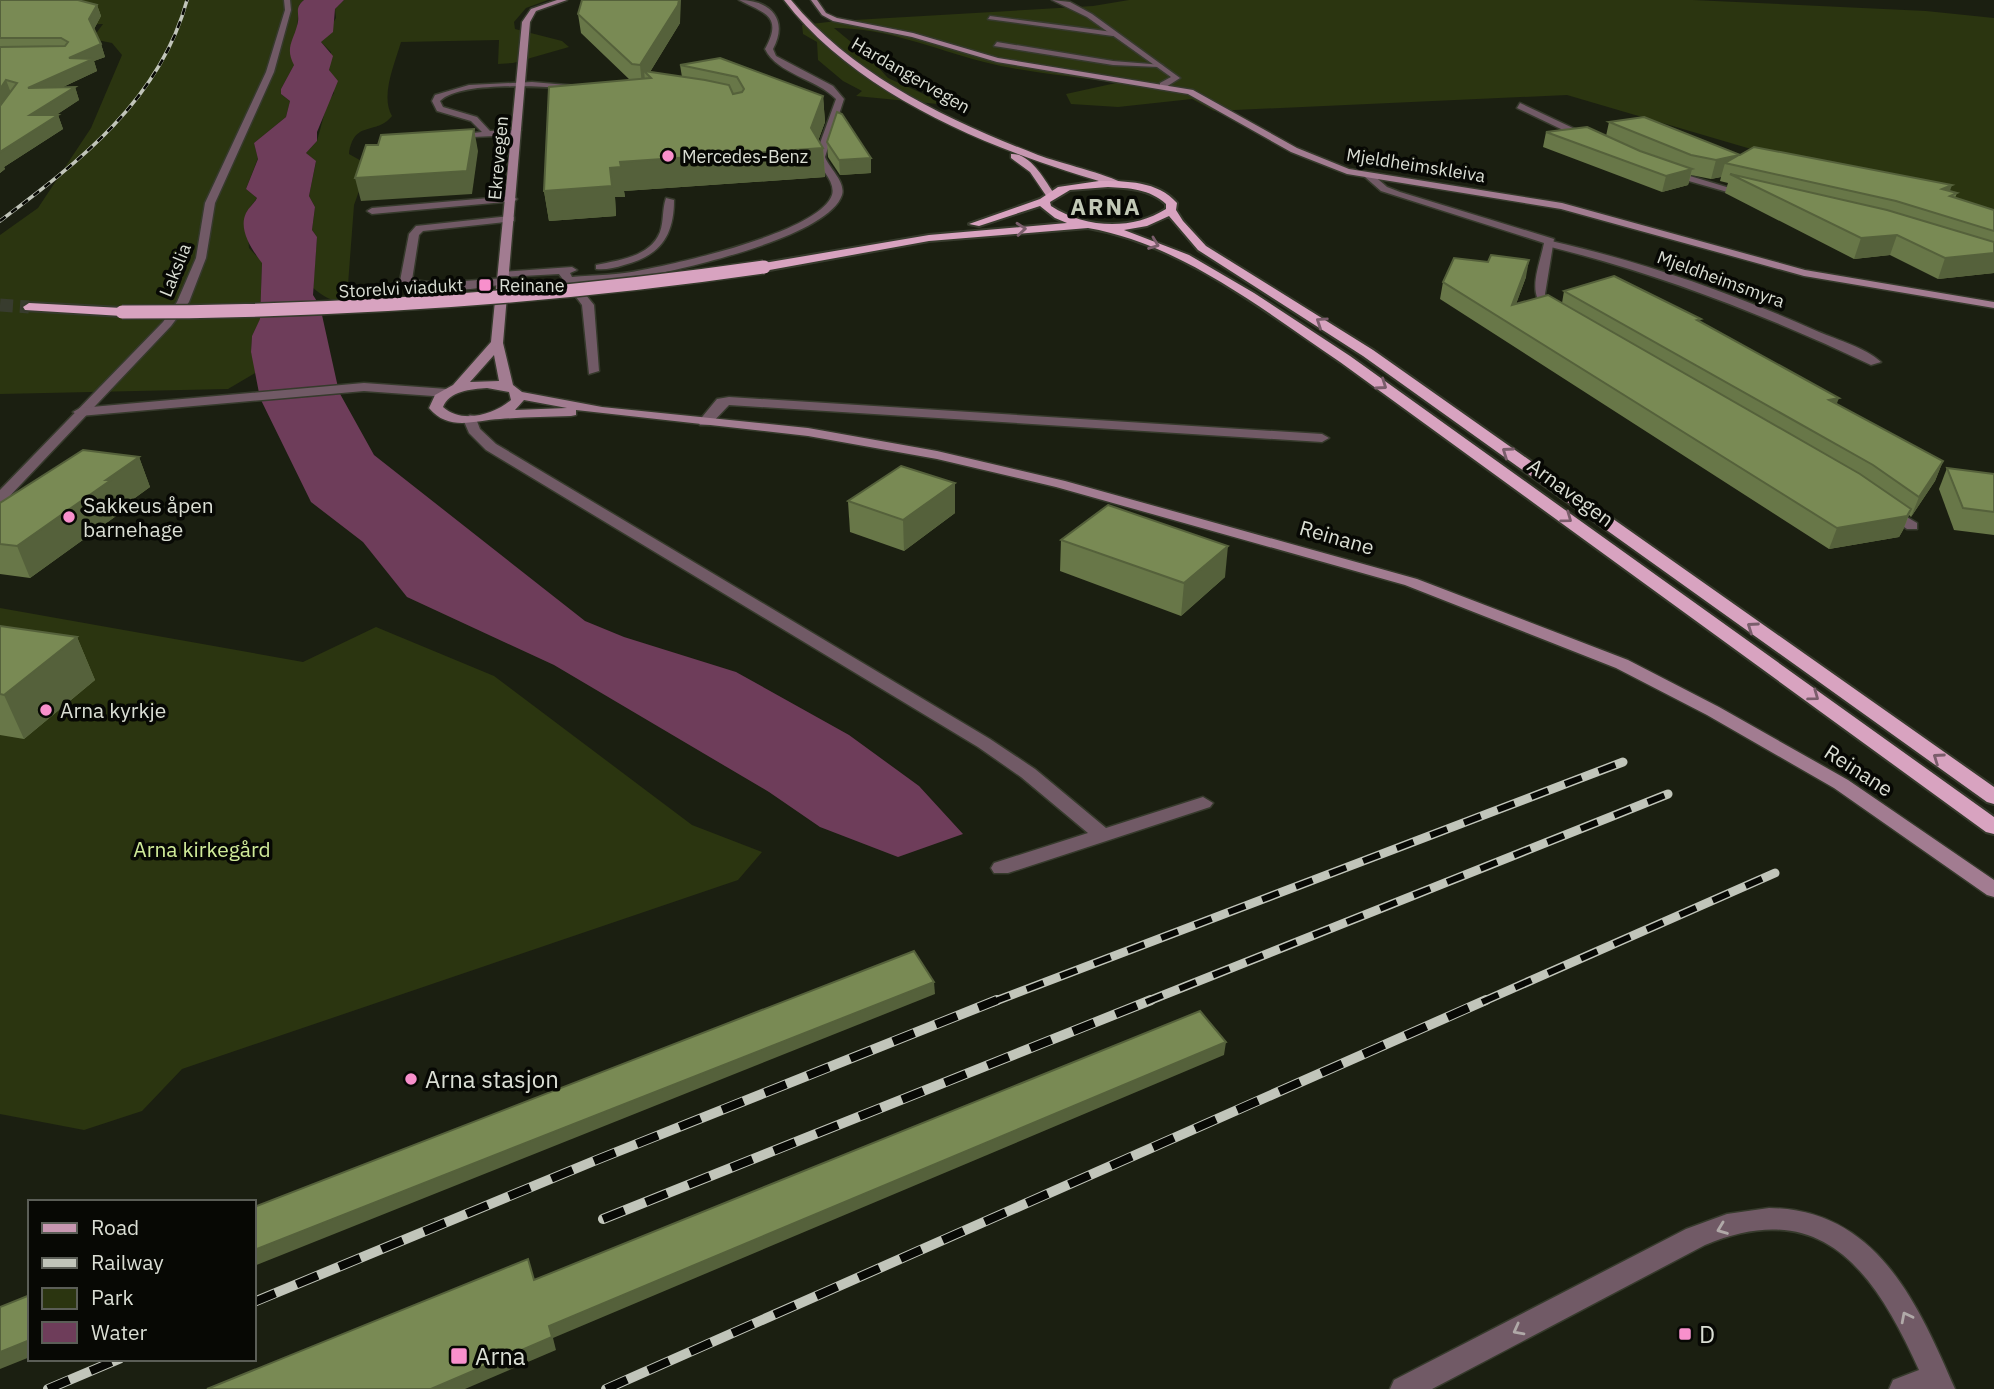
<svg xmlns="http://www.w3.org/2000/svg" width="1994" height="1389" viewBox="0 0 1994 1389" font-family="'IBM Plex Sans',sans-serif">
  <rect width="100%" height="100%" fill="#1b1f11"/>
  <g fill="#2b3510">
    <polygon points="83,0 304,0 299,5 294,65 281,89 281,94 290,101 286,117 254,143 258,158 246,189 257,198 246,213 249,248 262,262 260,320 252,336 251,352 257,372 228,389 0,394 0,235 38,208 91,128 122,55 112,43 92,39 103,24 44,26 79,9"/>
    <path d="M344,0H548L526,8L514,22L515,29L562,41L569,47L513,63L498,64L499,40L401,42C395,63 380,96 392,116C376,136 354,119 349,154L365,163L367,169L354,205L347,298C332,304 325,297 313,288L317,237L312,230L315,207L309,196L316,162L306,153L317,141L327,104L334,93L329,70L331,52L321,42L336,18L335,9Z"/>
    <path d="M1129,0H1693L1926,11L1994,18V226L1840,175L1567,95L1214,111L1192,99L1118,107L1071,104L1066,94L1116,83C1073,76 1027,73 984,62C933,49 888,28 834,28L868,56L888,78L948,105L856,96L862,91L843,81L818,60L817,42L803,34L802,25L837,21L1093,6Z"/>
    <polygon points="0,608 303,662 376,627 494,676 692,825 762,852 738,880 182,1069 142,1111 84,1130 0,1114"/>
  </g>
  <path fill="#6e3d5a" d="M304,0H344L335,9L333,32L321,42L333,56L329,70L338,81L317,132V141L306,153L316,161L309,196L315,207L312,230L317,237L313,295L320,306L339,392L374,455L585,621L624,637L736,672L849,735L919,786L963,834L898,857L820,827L769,792L554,665L407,597L363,542L311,502L260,398L251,352L252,336L260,319L262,263C252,250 238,230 246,213C249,207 254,204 257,198L246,189L258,159L254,143L286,117L290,101L281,94V89L294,65C285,48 293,41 297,26C301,14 293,9 304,0Z"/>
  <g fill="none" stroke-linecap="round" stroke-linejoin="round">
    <polyline stroke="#383c2e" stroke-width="13" stroke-dasharray="13 7" stroke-linecap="butt" points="0,305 29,307"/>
    <g stroke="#363a2c" stroke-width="3">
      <g id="service">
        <path d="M739,0C770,0 789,19 773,49L776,56L833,86L844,99L825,157C829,168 846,182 842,195C828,237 683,269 641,277C620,281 598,281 577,284L594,305L599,371L589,374L582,305L559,274L505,277L500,274L501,272L572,267L577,270L570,273L572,277C595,275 619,275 642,270C679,263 819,232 832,195C836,182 820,168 815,157L836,99C817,79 777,74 765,49C784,15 763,13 739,0Z"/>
        <polygon points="990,16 1113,32 1117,34 1113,36 988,19"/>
        <polygon points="997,42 1113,61 1163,65 1159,67 1113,65 994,46"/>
        <path d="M532,82L590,87L586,89C554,88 463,79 440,101L443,107L477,117L490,131L521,130L518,135L473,137V133L482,132L471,121L437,111L432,101L435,95L469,85Z"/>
        <polygon points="512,196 517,199 515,201 372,214 367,211 372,208"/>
        <path d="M666,198L674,200C674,236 660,256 624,265C615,268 605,270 596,269V265C619,260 650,257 660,232C664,221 662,209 666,198Z"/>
        <path d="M510,216L514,217V221L423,231L419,235L412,280L438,283L505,278L509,279V283C484,288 420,298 400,281L409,234L416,226Z"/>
        <path d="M1551,241C1644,262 1732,293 1819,332C1838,340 1866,348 1881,362L1871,365C1765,315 1660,274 1547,246V242Z"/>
        <polygon points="729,397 1322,434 1329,438 1322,442 729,405 710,425 700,425 698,422 717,399"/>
        <polygon points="470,415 475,416 480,429 496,444 990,739 1035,769 1106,828 1203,797 1213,803 1210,807 1008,873 994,873 991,868 994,863 1088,833 1021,777 978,747 486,450 469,433 463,419"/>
        <path d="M1769,1208C1877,1209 1918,1304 1955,1389H1889L1893,1380L1919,1370C1875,1273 1823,1195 1705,1245L1432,1389H1390L1394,1380L1686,1229L1727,1214Z"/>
      </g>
    </g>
    <g stroke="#363a2c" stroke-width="3">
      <g id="minor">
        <polygon points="284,0 290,0 291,10 274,72 215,203 206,258 189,302 171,326 5,501 0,502 0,490 163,322 177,302 196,258 205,203 266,72 285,10"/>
        <polygon points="1052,0 1070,2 1092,14 1180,78 1166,87 1160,87 1160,83 1171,77 1087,17"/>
        <polygon points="1520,103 1592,137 1593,139 1586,141 1517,108"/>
        <polygon points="1664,170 1670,170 1753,195 1745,197 1664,174"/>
        <path d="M1365,173H1371L1387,187L1400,192L1554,239L1545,294L1547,300L1562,311V315C1555,316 1553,315 1547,310C1525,295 1540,265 1544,243L1381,191L1365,177Z"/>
        <polygon points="1888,506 1917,523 1917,529 1907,529 1883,513 1883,507"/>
      </g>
    </g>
    <g stroke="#363a2c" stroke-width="3">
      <polygon id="tertiary" points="364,383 447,389 453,393 447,397 364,391 80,416 73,412 80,408"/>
    </g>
    <g stroke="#363a2c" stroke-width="3">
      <g id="secondary">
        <path d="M557,0H567L536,11L530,22L503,343L513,385L522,392L602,407L808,428L937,451L1065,481L1417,579L1628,660L1719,707L1848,780L1994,880V897L1987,895L1834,788L1707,715L1616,668L1405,585L1056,487L937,459L808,436L576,410V415L571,416C547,417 524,417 500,419C475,420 449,432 429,408L435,395L453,385L491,342L522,22L531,9ZM494,355L499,381L470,382ZM487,388L509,392L511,400C493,415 462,424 443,407C449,391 471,389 487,388ZM524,400L567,408L515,410Z"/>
        <polygon points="811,0 817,0 826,13 837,18 913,33 998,58 1193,90 1297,148 1349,169 1562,203 1805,270 1994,302 1994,308 1804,276 1561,209 1347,174 1291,152 1188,94 997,62 912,37 833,21 822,15"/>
      </g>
    </g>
    <g stroke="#363a2c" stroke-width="3">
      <g id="primary">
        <path d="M784,0H791C854,76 947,120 1038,155C1059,163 1108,174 1124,184L1116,186C999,153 859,98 784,0Z"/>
        <path d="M1011,154C1031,153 1045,181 1055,195L1053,197H1047L1030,172L1011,158Z"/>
      </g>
    </g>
    <g stroke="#363a2c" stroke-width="4">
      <g id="trunk">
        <path d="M1099,181C1126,181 1158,181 1177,203L1176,210L1183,221L1206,246L1373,350L1994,787V804L1987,802L1363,356L1198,250L1169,216L1147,226L1124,230L1189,255L1254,293L1350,356L1994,817V834L1986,832L1340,362C1263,310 1181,244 1088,228L929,241L764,271L758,267L764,263L929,235L1067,223L1055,218L1040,206L979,226L969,224L1040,199L1058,187ZM1108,187C1129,188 1150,189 1166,204V209C1131,231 1085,228 1051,206L1050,202L1070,190Z"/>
        <polygon points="29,303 122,308 128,312 122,316 25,310 23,307"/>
      </g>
    </g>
    <use href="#service" fill="#715a66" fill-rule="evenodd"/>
    <use href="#minor" fill="#715a66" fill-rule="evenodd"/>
    <use href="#tertiary" fill="#715a66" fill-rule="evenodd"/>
    <use href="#secondary" fill="#a27c91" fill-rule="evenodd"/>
    <use href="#primary" fill="#c797b1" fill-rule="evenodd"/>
    <use href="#trunk" fill="#d8a3c0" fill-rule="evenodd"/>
    <g stroke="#c1c5ba" stroke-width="3.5">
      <path id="rail-far2" d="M0,221C80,161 160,100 187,0"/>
    </g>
    <g stroke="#c1c5ba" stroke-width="9">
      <g id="rail-far1">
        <polyline points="993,1002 1623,762"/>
        <polyline points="1146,1002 1668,794"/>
        <polyline points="1482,1002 1775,873"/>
      </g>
    </g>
    <g stroke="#c1c5ba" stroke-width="10">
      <g id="rail">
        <polyline points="603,1219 1151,1000"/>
        <polyline points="254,1302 594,1161 997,1000"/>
        <polyline points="48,1389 119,1359"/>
        <polyline points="606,1389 1486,1000"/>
      </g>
    </g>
    <use href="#rail-far2" stroke="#070804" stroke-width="2.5" stroke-dasharray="7" stroke-linecap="butt"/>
    <use href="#rail-far1" stroke="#070804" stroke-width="6" stroke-dasharray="18" stroke-linecap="butt"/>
    <use href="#rail" stroke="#070804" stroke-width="8" stroke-dasharray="23" stroke-linecap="butt"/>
    <g stroke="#363a2c" stroke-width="16" stroke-linecap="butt">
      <path id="trunk-bridge" d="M122,312C338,312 551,298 764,267"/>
    </g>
    <use href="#trunk-bridge" stroke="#d8a3c0" stroke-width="13"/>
  </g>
  <g fill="#687748">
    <polygon points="0,0 97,5 101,16 94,29 101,44 105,57 94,61 97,71 63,87 75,87 79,100 56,115 58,115 63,129 4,167 5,169 0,173"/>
    <polygon points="578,14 680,23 650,72 682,77 680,65 823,96 825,122 818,141 823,148 825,177 624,191 625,197 615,197 616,216 549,221 544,191 630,80 581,33"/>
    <polygon points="1609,122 1740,155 1957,193 1955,198 1994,210 1994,273 1938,279 1890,255 1854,259 1725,193 1728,183 1720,181 1721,177 1711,179 1691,175 1688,185 1662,192 1543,147 1546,132 1606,136"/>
    <polygon points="827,142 871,158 871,173 840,175 828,157"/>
    <polygon points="1526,277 1516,304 1562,303 1564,291 1700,322 1837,404 1943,461 1935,481 1911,517 1909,515 1903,530 1899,537 1829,549 1440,299 1443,282"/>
    <polygon points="139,457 150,487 121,508 123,511 30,578 0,574 0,503"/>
    <polygon points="1947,468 1994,474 1994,535 1954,530 1939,489"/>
    <polygon points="955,483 955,513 904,551 850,532 848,501"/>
    <polygon points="1061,540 1225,577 1181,616 1060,571"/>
    <polygon points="0,626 77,637 95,680 24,739 0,735"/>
  </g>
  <g fill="#55613b">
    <polygon points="679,0 681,0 680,23 648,75 644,71 645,80 642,85 640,65"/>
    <polygon points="97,5 101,16 93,31 89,19"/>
    <polygon points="101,44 105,57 94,61 97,71 33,101 28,88 69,58"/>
    <polygon points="6,80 11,93 0,108 0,89"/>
    <polygon points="75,87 79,100 35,129 30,115"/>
    <polygon points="823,96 825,122 815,149 823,148 825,177 624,191 625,197 615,197 616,216 549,221 544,191 610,168 620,162 811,128"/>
    <polygon points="58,115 63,129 4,167 5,169 0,173 0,152"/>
    <polygon points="474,129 478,151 472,194 361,201 355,178"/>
    <polygon points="1739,155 1725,163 1721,177 1711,179 1716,160"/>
    <polygon points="871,158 871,173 840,175 839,160"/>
    <polygon points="1692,169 1688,185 1662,192 1666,176"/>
    <polygon points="1952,185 1945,205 1942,189"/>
    <polygon points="1897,235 1890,255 1854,259 1861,238"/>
    <polygon points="1994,253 1994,273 1938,279 1945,258"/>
    <polygon points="1529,260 1526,277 1509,323 1512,305"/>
    <polygon points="1839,398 1832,416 1829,400"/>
    <polygon points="139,457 150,487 121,508 123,511 30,578 17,546 106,480"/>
    <polygon points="1943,461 1935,481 1911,517 1919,497"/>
    <polygon points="955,483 955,513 904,551 903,520"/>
    <polygon points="1911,509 1903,530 1899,537 1829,549 1837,528"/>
    <polygon points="1228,546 1225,577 1181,616 1184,583"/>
    <polygon points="77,637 95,680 24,739 4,695"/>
    <polygon points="934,982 935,994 254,1266 254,1250"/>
    <polygon points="1226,1042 1224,1055 553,1338 556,1350 465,1389 431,1389 549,1326"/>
    <polygon points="30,1340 30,1357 0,1369 0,1352"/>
  </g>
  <g fill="#798a54" stroke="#55613b" stroke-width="2">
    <polygon points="0,0 78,0 97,5 89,19 101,44 69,58 93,59 28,88 75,87 30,115 58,115 0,152 0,106 17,83 6,80 0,89 0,47 65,46 68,42 61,38 0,38"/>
    <polygon points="582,0 679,0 678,5 640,65 632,64 578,14"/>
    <polygon points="720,58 823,96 811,128 823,148 620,162 621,167 610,168 612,186 544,191 549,87 651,78 644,71 705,80 729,85 733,94 742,92 744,89 737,77 680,65"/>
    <polygon points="837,112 842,114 871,158 839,160 827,142"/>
    <polygon points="1644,117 1740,155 1754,147 1952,185 1942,189 1957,193 1950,196 1994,210 1994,231 1896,201 1725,163 1739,155 1716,160 1691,155 1609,122"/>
    <polygon points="1587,127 1640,151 1692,169 1666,176 1546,132"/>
    <polygon points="474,129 467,171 355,178 366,145 378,145 381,135"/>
    <polygon points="1730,174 1887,210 1994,242 1994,253 1945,258 1897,235 1861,238"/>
    <polygon points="1491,255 1529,260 1512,305 1548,295 1860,474 1911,509 1907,516 1837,528 1443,282 1454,258 1488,262"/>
    <polygon points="1614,276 1701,319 1697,320 1839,398 1829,400 1943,461 1919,497 1873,465 1564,291"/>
    <polygon points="83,450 139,457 106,480 111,480 17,546 0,544 0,503"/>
    <polygon points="901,466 955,483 903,520 848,501"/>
    <polygon points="1947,468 1994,474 1994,512 1963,508"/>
    <polygon points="1108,505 1228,546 1184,583 1061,540"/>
    <polygon points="0,626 77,637 4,695 0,694"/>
    <polygon points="914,951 934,982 254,1250 254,1207"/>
    <polygon points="1200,1011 1226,1042 549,1326 552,1337 431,1389 207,1389 528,1259 534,1280"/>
    <polygon points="30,1295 30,1340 0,1352 0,1307"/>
  </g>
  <defs><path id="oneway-chevron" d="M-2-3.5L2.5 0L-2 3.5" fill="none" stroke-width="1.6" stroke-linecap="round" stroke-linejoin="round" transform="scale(1.75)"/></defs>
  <g stroke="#7a5d6b">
    <use href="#oneway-chevron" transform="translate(1021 229) rotate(-5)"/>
    <use href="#oneway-chevron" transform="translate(1154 244) rotate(21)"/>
    <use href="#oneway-chevron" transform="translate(1321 322) rotate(-146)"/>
    <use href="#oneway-chevron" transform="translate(1382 385) rotate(35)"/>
    <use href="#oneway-chevron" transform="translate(1507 452) rotate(-145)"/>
    <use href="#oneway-chevron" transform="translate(1567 518) rotate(36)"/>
    <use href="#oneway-chevron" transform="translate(1752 627) rotate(-145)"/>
    <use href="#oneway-chevron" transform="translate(1814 696) rotate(36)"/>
    <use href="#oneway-chevron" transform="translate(1938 758) rotate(-145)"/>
  </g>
  <g stroke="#b0a9a8">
    <use href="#oneway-chevron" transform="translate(1722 1229) rotate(159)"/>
    <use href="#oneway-chevron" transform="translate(1906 1317) rotate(-117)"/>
    <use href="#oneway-chevron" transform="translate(1518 1330) rotate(152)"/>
  </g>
  <g fill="#f890cc" stroke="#070804" stroke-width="2.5">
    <circle cx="668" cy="156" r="7"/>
    <rect x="478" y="278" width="14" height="14" rx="3.5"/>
    <circle cx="69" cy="517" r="7"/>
    <circle cx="46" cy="710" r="7"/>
    <circle cx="411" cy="1079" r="7"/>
    <rect x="1678" y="1327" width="14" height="14" rx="3.5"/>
    <rect x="450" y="1347" width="18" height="18" rx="3.5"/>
  </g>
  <g text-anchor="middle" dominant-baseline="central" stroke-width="7" stroke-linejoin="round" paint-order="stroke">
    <g font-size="18" fill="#daded4" stroke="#070804">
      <text transform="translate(911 75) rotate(30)">Hardangervegen</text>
      <text transform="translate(498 158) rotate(-85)">Ekrevegen</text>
      <text transform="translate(1416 165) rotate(9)">Mjeldheimskleiva</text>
      <text transform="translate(175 270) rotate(-68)">Lakslia</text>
      <text transform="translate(1721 279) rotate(20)">Mjeldheimsmyra</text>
      <text transform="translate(401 288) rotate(-3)">Storelvi viadukt</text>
    </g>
    <g font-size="18" fill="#daded4" stroke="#070804" text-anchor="start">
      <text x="682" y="156">Mercedes-Benz</text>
      <text x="499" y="285">Reinane</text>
    </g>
    <g font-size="21" fill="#daded4" stroke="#070804">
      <text transform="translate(1571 492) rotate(36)">Arnavegen</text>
      <text transform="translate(1337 537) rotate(16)">Reinane</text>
      <text transform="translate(1859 770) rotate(33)">Reinane</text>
    </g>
    <g font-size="21" fill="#daded4" stroke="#070804" text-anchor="start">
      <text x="83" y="505">Sakkeus åpen<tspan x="83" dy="24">barnehage</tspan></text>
      <text x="60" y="710">Arna kyrkje</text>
    </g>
    <g font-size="21" fill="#d0eb99" stroke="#070804">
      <text x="202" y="849">Arna kirkegård</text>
    </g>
    <g font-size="23" font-weight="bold" letter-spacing="2" fill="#c2c9b7" stroke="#070804">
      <text x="1106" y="206">ARNA</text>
    </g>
    <g font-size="24" fill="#daded4" stroke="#070804" text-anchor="start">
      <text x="425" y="1079">Arna stasjon</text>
      <text x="1699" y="1334">D</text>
      <text x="475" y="1356">Arna</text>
    </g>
  </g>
  <rect x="28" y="1200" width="228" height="161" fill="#070804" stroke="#5b5e57" stroke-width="2"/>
  <rect x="42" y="1223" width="35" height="10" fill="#c797b1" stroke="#5b5e57" stroke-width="2"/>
  <text x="91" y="1235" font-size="21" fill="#daded4">Road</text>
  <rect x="42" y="1258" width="35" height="10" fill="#c1c5ba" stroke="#5b5e57" stroke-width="2"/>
  <text x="91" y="1270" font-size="21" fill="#daded4">Railway</text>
  <rect x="42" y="1288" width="35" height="21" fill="#2b3510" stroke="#5b5e57" stroke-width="2"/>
  <text x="91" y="1305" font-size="21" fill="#daded4">Park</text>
  <rect x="42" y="1322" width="35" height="21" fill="#6e3d5a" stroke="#5b5e57" stroke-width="2"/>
  <text x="91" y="1340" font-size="21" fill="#daded4">Water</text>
</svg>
